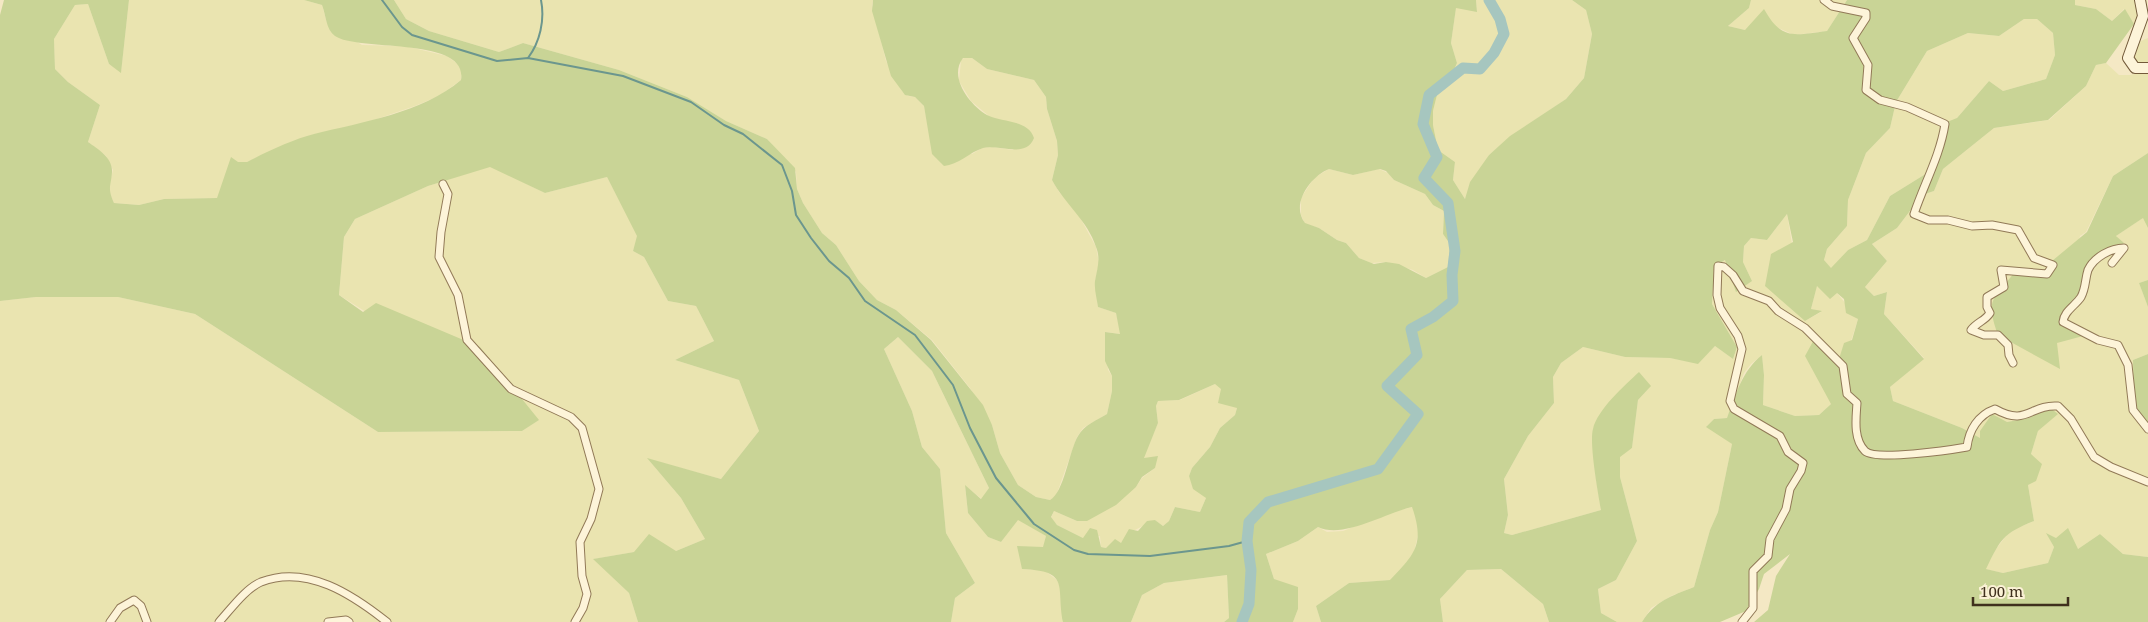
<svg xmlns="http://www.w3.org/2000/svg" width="2148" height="622" viewBox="0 0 2148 622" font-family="'Noto Serif',serif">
  <rect width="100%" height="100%" fill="#f4e8c4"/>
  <g fill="#eae4b0">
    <polygon points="129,0 304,0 322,5 327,23 362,45 405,46 447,56 459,65 462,73 461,80 439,96 415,106 368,122 312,135 247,162 238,162 217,198 164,199 139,205 114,203 108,190 113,170 106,156 88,142 100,105 68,82 55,69 54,39 75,5 88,4 109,64 121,72"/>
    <polygon points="394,0 873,0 872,5 886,61 902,91 908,96 915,97 924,106 931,143 972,154 982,148 992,147 1013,150 1025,127 990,117 971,101 959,81 961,60 965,57 972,58 987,69 1034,80 1046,97 1047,109 1057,141 1058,155 1052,180 1059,192 1077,212 1096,247 1099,263 1095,282 1098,307 1116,313 1121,334 1105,332 1108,370 1112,376 1112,391 1107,414 1083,428 1077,437 1056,496 1050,500 1036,497 1018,485 1000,453 992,425 970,388 932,340 896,310 877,300 859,281 836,245 822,233 803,203 797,189 796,172 767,139 726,121 687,97 619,70 523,43 499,52 429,31 406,19"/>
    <polygon points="1476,0 1572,0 1586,10 1592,34 1584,78 1566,99 1511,136 1489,155 1465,199 1453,180 1455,162 1438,150 1433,125 1433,111 1437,95 1446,88 1457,63 1451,43 1456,7 1477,11"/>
    <polygon points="1751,0 1847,0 1827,31 1794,35 1774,26 1745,30 1728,26 1749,8"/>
    <polygon points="2075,0 2137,0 2138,19 2134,24 2124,9 2112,21 2096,9 2075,5"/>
    <polygon points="2024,19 2037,19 2053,33 2055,55 2046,79 2003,91 1989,81 1957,118 1932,170 1890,196 1867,240 1848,250 1831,269 1824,260 1827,249 1847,226 1848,200 1866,153 1890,128 1896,102 1927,51 1968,33 1999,36"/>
    <polygon points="2148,38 2148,62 2146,66 2127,64 2122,57 2129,46"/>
    <polygon points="2106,63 2119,75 2130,75 2148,71 2148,153 2113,176 2086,232 2080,236 2057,343 2092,264 2123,244 2116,236 2144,217 2148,228 2148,280 2139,283 2148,307 2148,354 2133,360 2148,424 2148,557 2123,554 2100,534 2078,549 2047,534 2054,547 2048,563 2003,573 1985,569 1996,549 2010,531 2034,521 2028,485 2031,454 2038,431 2057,414 2049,407 2029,418 2007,422 1981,439 1962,428 1893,401 1890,387 1924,358 1884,314 1887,292 1874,296 1865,287 1887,261 1872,244 1897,228 1922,195 1934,191 1943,169 1994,128 2049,120 2086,86 2096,65"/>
    <polygon points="490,166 545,193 607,177 638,236 633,251 644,257 668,301 696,306 714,341 675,360 739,380 759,431 721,479 648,459 681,498 705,539 676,551 634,552 594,559 629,593 638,622 0,622 0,301 36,297 118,297 195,314 378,432 522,431 538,420 339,295 344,237 355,219 428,186"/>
    <polygon points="1329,169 1353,175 1379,169 1388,173 1394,180 1425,194 1433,205 1444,211 1443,234 1450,244 1448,267 1426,278 1413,270 1386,262 1371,263 1359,258 1346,243 1337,240 1319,228 1305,224 1301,215 1301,198 1314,178"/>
    <polygon points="1787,214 1805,321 1821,312 1811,309 1817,285 1837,293 1858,319 1831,404 1819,415 1795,416 1763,405 1764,375 1762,355 1751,364 1744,373 1727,418 1714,419 1707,426 1732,444 1718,512 1710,530 1694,587 1671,596 1651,608 1642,622 1617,622 1601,613 1598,589 1616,580 1637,541 1620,477 1620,456 1632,448 1638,400 1650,387 1593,429 1595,472 1601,510 1512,535 1504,533 1508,515 1504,479 1528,436 1554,403 1553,377 1561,363 1583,347 1625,357 1670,358 1698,363 1715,346 1733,359 1737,347 1712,304 1714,267 1725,260 1752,281 1743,262 1744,246 1751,238 1767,240"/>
    <polygon points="898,337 932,371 989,488 982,499 965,486 968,513 988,537 1001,542 1018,519 1046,536 1044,547 1022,569 1044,570 1057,580 1062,590 1063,622 951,622 955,598 975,583 946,533 940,469 922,447 912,411 884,349"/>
    <polygon points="1215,384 1220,386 1237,408 1235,415 1220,428 1210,447 1192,468 1189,476 1193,484 1206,498 1200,512 1175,507 1169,521 1163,526 1155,520 1133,531 1121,543 1106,548 1101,547 1100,536 1083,538 1057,525 1051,518 1054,511 1077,521 1136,487 1142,478 1155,468 1143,458 1158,423 1156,406 1158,401 1180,400"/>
    <polygon points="1413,507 1419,530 1413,557 1391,580 1349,583 1316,606 1321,622 1293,622 1298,609 1274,579 1266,554 1298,541 1318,527 1327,532 1343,531 1394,511"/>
    <polygon points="1501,569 1543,604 1549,622 1443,622 1440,599 1467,570"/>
    <polygon points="1227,575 1229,618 1224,622 1131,622 1142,595 1164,583"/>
  </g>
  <g fill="#c9d496" fill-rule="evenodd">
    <path d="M4,0H129L121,73L109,64L88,4L75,5L54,39L55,69L68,82L100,105L88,142C98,149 113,158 112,172C111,187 107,187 114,203L139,205L164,199L217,198L231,157L238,162H247C266,152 294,139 314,134C362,122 422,113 461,80C469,36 358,52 335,36C326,30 326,15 322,5L304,0H394L406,19L429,31L499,52L523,43L619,70L687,97L726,121L767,139L795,168L797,189L803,203L822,233L836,245L859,281L877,300L896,310L931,340L983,405L992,425L1000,453L1018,485L1036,497L1050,500C1064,493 1069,451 1078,436C1084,425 1097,420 1107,414L1112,391V376L1105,361V332L1120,334L1116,313L1098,307C1097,299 1094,289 1095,281C1097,269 1101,259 1096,247C1088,221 1064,203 1052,180L1058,155L1057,141L1047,109L1046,97L1034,80L987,69L972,58H963C948,77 970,105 987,115C1002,123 1028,119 1034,138C1026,159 999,144 983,148C970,152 958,165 944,166L932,154L924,106L915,97L905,95L891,76L872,11L873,0H1476L1477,12L1456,8L1451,43L1457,63L1446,88L1437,95L1433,111V125L1438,150L1455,162L1453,180L1465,199L1470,182L1489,155L1510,136L1566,99L1584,78L1592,34L1586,10L1572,0H1751L1749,8L1728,26L1745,30L1764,9C1782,41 1794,35 1827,31L1847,0H2075V5L2096,9L2112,21L2125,9L2134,24L2106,63L2096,65L2086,86L2048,120L1994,128L1943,169L1934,191L1922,195L1897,228L1872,244L1887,261L1865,287L1874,296L1887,292L1884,314L1924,359L1890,387L1893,401L1962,428L1980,438V431L1992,414L2007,422L2029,418L2049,407L2058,414L2038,431L2031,454L2042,464L2036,481L2028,485L2034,521C2002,534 2001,539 1986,569L2003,573L2048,563L2054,547L2046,533L2056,538L2068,528L2078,549L2100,534L2123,554L2148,557V622H1754L1768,610L1776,576L1790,554L1764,574L1759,589L1746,611L1720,622H1642C1655,601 1671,596 1694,587L1710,530L1718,512L1732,444L1706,427L1714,419L1727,418C1736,394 1742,371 1762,355L1764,375L1763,405L1795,416L1819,415L1831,404L1805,356L1816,336L1839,359L1844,343L1852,340L1858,319L1846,313L1844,299L1837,293L1830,299L1817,286L1811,309L1822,311L1805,321L1765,286L1771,254L1793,242L1787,214L1767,240L1751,238L1744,246L1743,262L1752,281L1736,292L1725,260L1714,267L1712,304L1737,347L1733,359L1715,346L1698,364L1670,358L1625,357L1583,347L1561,363L1553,377L1554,403L1528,436L1504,479L1508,515L1504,533L1512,535L1601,510C1598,493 1589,443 1593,429C1597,410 1625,385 1639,372L1651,386L1638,400L1632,448L1620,457V477L1637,541L1616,580L1598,589L1601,613L1617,622H1549L1543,604L1501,569L1467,570L1440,599L1443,622H1321L1316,606L1349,583L1390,580C1415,554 1425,544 1412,507C1385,513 1344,539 1318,527L1298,541L1266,554L1274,579L1298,587V609L1293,622H1224L1229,618L1227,575L1164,583L1142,595L1131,622H1063C1056,586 1071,571 1022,569L1017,546L1043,547L1046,536L1018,520L1001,542L988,537L968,513L965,485L981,499L989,488L932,371L898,337L884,349L912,411L922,447L940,469L946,533L975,583L955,598L951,622H638L629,593L593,559L634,552L649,534L676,551L705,539L681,498L647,458L721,479L759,431L739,380L675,360L714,341L696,306L668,301L644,257L633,251L637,236L607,177L545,193L490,167L428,186L355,219L344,237L339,295L363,312L376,303L480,347L539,420L522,431L378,432L195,314L118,297H36L0,301V15ZM2024,19H2037L2053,33L2055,55L2046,79L2003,91L1989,81L1957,118L1947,122L1932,170L1890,196L1867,240L1848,250L1831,268L1824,260L1827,249L1847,226L1848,200L1866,153L1890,128L1896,102L1927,51L1968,33L1999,36ZM1329,169L1353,175L1380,169L1386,171L1394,180L1425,194L1433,205L1444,211L1443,234L1450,244L1448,267L1426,278L1399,264L1386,262L1374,264L1359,258L1346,243L1337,240L1319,228L1305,223C1290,204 1311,176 1329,169ZM1215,384L1221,389L1218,403L1237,408L1235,415L1220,428L1210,447L1192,468L1189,476L1193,489L1206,498L1200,512L1175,507L1169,521L1163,526L1155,520L1147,521L1138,531L1129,529L1121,543L1115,539L1106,548L1101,547L1097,530L1090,528L1083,538L1057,525L1051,517L1054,511L1077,521H1087L1116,505L1136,487L1142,477L1155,468L1158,456L1144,458L1158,423L1156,406L1158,401L1179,400Z"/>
    <path d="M2148,153V228L2143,218L2116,236L2124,243L2092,264L2084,291L2071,307L2064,324L2083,336L2057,343L2060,369L1998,335C1984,296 1995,300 2016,270L2049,274L2052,261L2087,232L2113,176Z"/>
    <polygon points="2148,280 2148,307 2139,283"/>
    <polygon points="2148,354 2148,424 2134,406 2133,360"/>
  </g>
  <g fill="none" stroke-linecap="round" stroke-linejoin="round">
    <g stroke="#6b968e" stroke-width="2">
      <polyline points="382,0 402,27 412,35 497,61 528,58 623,76 691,102 724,125 743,134 782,165 792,191 796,215 811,238 829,261 849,278 865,301 915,335 953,385 970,428 996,478 1034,524 1074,550 1088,554 1150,556 1229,546 1247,541"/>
      <path d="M528,58C540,42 545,20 541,0"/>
    </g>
    <polyline stroke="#a6c6bf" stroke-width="11" points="1242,622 1249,604 1251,570 1247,541 1249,522 1268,502 1378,469 1418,414 1387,386 1417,355 1411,329 1433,317 1453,301 1452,275 1455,251 1448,203 1424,178 1437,157 1423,124 1429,95 1463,68 1480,69 1494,53 1504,34 1500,19 1489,0"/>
    <g stroke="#917957" stroke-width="9">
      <g id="street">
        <path d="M1824,0L1832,6L1866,13V18L1853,38L1868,65L1866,90L1880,100L1907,107L1945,124C1940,156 1924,184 1914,214L1929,220H1948L1972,226L1992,225L2018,230L2034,258L2053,265L2047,274L2001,270L2004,287L1987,297V307L1990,313C1985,321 1977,322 1971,330L1984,335H1998L2008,345L2009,355L2013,363"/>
        <polyline points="443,184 448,194 441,232 439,257 458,295 467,340 511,389 571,417 582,428 599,489 591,519 580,542 582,576 587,594 583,608 575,622"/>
        <path d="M2112,263L2124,248C2111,248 2094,257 2088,270C2085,279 2086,288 2081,297C2075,306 2064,311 2063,322L2098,340L2118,345L2128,365L2133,410L2148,429"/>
        <polyline points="110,622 120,608 134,600 141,606 147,622"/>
        <path d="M219,622C231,609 245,589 261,582C307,564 353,595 387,622"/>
        <polyline points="328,622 346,620 349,622"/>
        <path d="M1742,622L1753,608V571L1768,556L1770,539L1786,509L1790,489L1801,471L1803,463L1788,452L1780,436L1734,409L1730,401L1742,349L1738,336L1720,308L1717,295L1718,266L1724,267L1733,275L1743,291L1769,301L1778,311L1805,328L1843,366L1847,394L1857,403C1856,418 1853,439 1865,451C1875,461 1950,450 1967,447C1969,430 1978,415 1995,409C2027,427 2030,404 2058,406L2071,419L2094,457L2111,467L2148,482"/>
      </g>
    </g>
    <g stroke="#735a3a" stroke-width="12">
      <polyline id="secondary" points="2140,0 2143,16 2128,58 2135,68 2148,68"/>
    </g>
    <use href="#street" stroke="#fdf4d9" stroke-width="7"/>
    <use href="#secondary" stroke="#fdf4d9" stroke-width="10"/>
  </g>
  <path d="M1973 597v8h95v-8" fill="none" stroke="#3f301d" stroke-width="2.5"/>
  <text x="1980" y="597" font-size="15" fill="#3f301d" stroke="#faf1d5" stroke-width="4" paint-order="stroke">100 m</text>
</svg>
